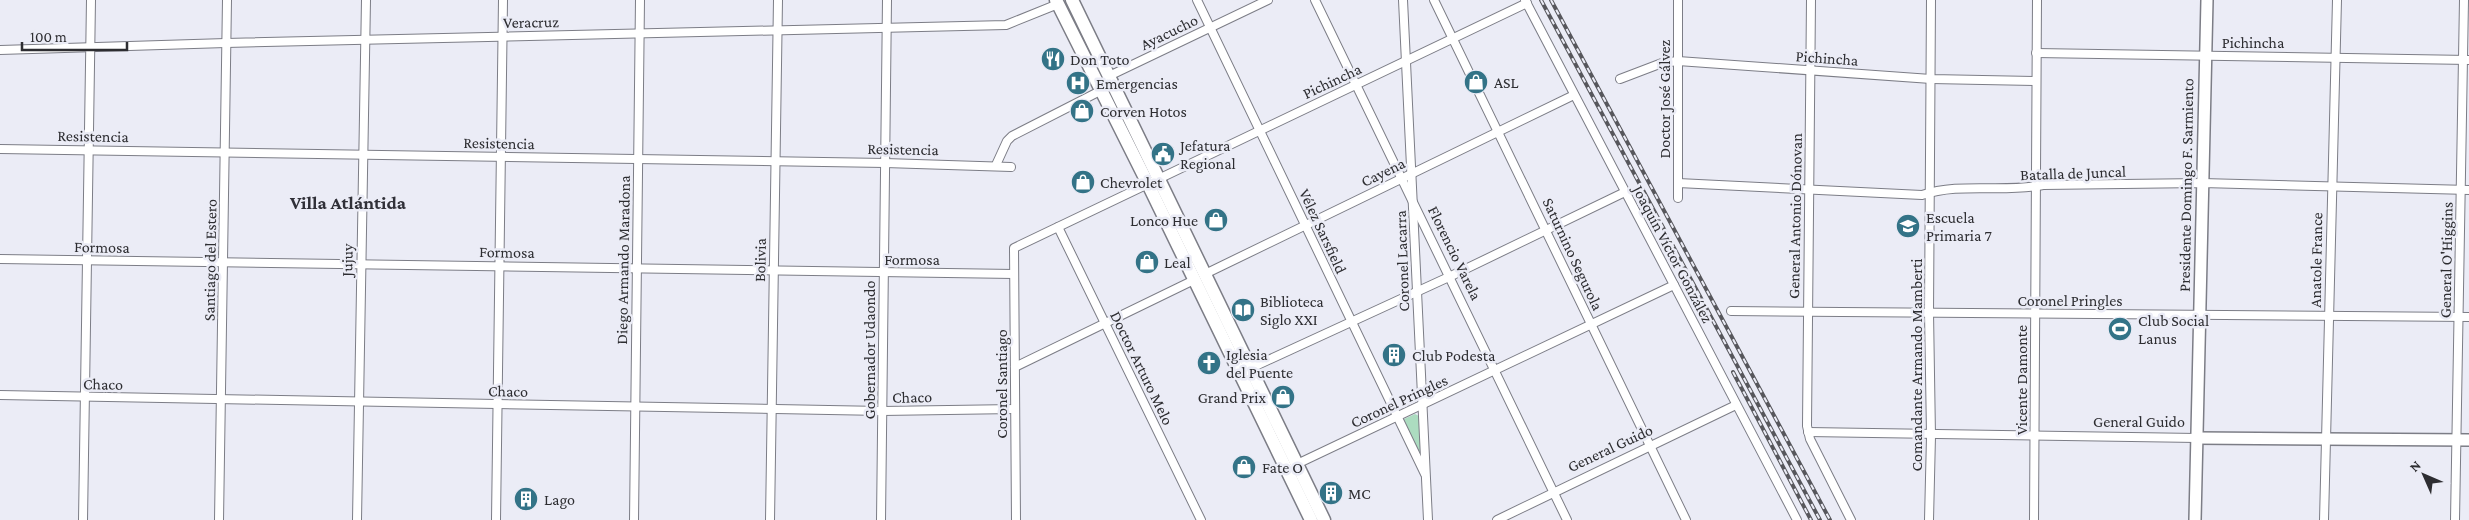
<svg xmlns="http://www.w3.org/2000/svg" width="2469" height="520" viewBox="0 0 2469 520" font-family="'Crimson Pro',serif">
  <rect width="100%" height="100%" fill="#ebecf6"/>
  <polygon fill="#acdcc0" points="1415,414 1419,416 1421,449 1419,452 1416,451 1402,423 1404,419"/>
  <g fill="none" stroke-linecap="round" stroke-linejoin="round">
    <g stroke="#7c7d86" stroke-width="10">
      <g id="street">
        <polyline points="1197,0 1425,474"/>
        <polyline points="1315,0 1567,520"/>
        <polyline points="1403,0 1428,520"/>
        <polyline points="1434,0 1686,520"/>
        <polyline points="1525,0 1797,520"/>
        <polyline points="1678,0 1678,198"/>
        <polyline points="1811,0 1807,426 1810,439 1851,520"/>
        <polyline points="0,50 226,43 1006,25 1058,4"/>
        <polyline points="2036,53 2469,60"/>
        <polyline points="1109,76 1268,0"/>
        <polyline points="1620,79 1662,63 1678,61 1931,79 2036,81"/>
        <polyline points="0,149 885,163 1011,167"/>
        <polyline points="996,165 1007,141 1012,136 1102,90"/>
        <path d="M1678,183L1922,195C1960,182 2003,193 2043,185L2202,183L2469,190"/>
        <polyline points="1058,227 1201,520"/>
        <polyline points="0,259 1014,274"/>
        <polyline points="1205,274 1574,95"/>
        <polyline points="1731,311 2469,317"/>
        <polyline points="1015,367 1194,280"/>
        <polyline points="1251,368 1451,276 1625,192"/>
        <polyline points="0,395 882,411 1015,409"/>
        <polyline points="1808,432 2197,438"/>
        <polyline points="1297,464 1674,285"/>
        <polyline points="83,520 91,0"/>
        <polyline points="219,520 227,0"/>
        <polyline points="357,520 366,0"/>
        <polyline points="496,520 503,0"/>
        <polyline points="634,520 640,0"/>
        <polyline points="770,520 778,0"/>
        <polyline points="881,520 887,0"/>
        <polyline points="1016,520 1014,248 1527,3"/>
        <polyline points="1497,520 1736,405"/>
        <polyline points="1929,520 1931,436 1929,312 1931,0"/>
        <polyline points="2034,520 2037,0"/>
        <polyline points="2324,520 2337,0"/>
        <polyline points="2455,520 2464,0"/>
      </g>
    </g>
    <g stroke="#7c7d86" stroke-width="14">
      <g id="secondary">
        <polyline points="2197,438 2469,440"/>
        <polyline points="2195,520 2207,0"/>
      </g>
    </g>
    <g stroke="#7c7d86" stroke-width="15">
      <g id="primary">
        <polyline points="1056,0 1148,184 1311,520"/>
        <polyline points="1072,0 1324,520"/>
      </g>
    </g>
    <use href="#street" stroke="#fff" stroke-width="8"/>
    <use href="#secondary" stroke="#fff" stroke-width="11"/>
    <use href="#primary" stroke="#fff" stroke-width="12"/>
    <g stroke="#57575c" stroke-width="4">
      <g id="rail">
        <polyline points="1541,0 1820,520"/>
        <polyline points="1551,0 1830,520"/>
        <polyline points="1733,372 1811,520"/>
      </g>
    </g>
    <use href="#rail" stroke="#ebecf6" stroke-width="2" stroke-dasharray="5.5" stroke-linecap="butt"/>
  </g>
  <defs>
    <g id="restaurant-disc" transform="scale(1.25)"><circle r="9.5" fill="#337387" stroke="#ebecf6"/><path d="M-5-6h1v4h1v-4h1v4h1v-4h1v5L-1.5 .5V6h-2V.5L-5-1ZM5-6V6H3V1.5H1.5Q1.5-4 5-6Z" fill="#fff"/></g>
    <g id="shop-disc" transform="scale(1.25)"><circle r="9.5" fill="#337387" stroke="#ebecf6"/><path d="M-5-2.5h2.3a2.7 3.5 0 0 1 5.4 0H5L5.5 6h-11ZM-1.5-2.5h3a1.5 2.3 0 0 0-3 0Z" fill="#fff"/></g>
    <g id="hospital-disc" transform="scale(1.25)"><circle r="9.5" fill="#337387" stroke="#ebecf6"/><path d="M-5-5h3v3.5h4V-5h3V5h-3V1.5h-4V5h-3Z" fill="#fff"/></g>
    <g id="civic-disc" transform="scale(1.25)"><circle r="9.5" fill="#337387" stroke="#ebecf6"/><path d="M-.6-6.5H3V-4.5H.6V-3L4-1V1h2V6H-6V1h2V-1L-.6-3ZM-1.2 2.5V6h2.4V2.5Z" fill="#fff"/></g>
    <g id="school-disc" transform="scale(1.25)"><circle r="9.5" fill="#337387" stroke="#ebecf6"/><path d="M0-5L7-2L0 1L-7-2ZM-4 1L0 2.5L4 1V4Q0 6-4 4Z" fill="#fff"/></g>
    <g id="library-disc" transform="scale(1.25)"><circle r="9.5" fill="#337387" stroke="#ebecf6"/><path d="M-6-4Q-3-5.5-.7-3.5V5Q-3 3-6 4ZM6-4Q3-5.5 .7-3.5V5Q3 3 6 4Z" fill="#fff"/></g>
    <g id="stadium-disc" transform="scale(1.25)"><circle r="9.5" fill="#337387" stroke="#ebecf6"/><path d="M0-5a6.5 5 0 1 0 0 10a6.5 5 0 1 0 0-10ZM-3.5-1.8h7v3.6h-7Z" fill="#fff"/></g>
    <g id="building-disc" transform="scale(1.25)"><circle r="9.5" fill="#337387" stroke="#ebecf6"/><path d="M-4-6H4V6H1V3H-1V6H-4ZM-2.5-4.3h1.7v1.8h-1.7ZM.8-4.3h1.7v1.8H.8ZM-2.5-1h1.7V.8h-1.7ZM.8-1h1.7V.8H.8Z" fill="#fff"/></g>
    <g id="church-disc" transform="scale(1.25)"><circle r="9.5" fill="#337387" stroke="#ebecf6"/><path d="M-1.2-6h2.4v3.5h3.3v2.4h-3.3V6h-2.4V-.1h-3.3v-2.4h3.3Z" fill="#fff"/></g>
  </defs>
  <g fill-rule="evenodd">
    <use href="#restaurant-disc" x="1053" y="59"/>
    <use href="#shop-disc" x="1476" y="82"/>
    <use href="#hospital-disc" x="1078" y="83"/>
    <use href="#shop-disc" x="1082" y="111"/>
    <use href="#civic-disc" x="1163" y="154"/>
    <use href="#shop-disc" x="1083" y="182"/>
    <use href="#shop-disc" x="1216" y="220"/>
    <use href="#school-disc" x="1908" y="226"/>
    <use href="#shop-disc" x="1147" y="262"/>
    <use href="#library-disc" x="1243" y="310"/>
    <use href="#stadium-disc" x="2120" y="329"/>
    <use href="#building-disc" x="1394" y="355"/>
    <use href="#church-disc" x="1209" y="363"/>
    <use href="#shop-disc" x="1283" y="397"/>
    <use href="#shop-disc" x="1244" y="467"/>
    <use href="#building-disc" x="1331" y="493"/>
    <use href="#building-disc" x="526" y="499"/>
  </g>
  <g text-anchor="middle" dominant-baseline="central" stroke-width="5" stroke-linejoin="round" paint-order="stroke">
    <g font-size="16" fill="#2d2d31" stroke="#ebecf6">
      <text transform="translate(531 22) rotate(-1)">Veracruz</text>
      <text transform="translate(1169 32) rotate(-26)">Ayacucho</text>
      <text x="2253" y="42">Pichincha</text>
      <text transform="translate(1827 58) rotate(4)">Pichincha</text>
      <text transform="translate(1332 81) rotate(-25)">Pichincha</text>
      <text transform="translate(1664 99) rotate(-90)">Doctor José Gálvez</text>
      <text transform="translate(93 136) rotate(1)">Resistencia</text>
      <text transform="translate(499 143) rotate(1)">Resistencia</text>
      <text transform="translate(903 149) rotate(1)">Resistencia</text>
      <text transform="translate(1383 172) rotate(-26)">Cayena</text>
      <text transform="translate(2073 173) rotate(-2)">Batalla de Juncal</text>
      <text transform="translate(2186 185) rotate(-89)">Presidente Domingo F. Sarmiento</text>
      <text transform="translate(1795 216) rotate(-89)">General Antonio Dónovan</text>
      <text transform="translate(1323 231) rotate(65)">Vélez Sarsfield</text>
      <text transform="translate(102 247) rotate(1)">Formosa</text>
      <text transform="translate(507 252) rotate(1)">Formosa</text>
      <text transform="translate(1455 253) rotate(64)">Florencio Varela</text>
      <text transform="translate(1573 254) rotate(65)">Saturnino Segurola</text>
      <text transform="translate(1673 254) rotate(62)">Joaquín Víctor González</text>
      <text x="912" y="259">Formosa</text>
      <text transform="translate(210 260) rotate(-89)">Santiago del Estero</text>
      <text transform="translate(347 260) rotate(-89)">Jujuy</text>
      <text transform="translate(623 260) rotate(-89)">Diego Armando Maradona</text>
      <text transform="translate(760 260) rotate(-89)">Bolivia</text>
      <text transform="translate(2316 260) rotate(-89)">Anatole France</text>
      <text transform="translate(2446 260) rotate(-89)">General O'Higgins</text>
      <text transform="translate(1402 261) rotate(-92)">Coronel Lacarra</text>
      <text x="2070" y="300">Coronel Pringles</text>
      <text transform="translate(869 350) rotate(-90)">Gobernador Udaondo</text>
      <text transform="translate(1916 365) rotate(-90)">Comandante Armando Mamberti</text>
      <text transform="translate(1142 368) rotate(64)">Doctor Arturo Melo</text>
      <text transform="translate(2021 380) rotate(-90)">Vicente Damonte</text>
      <text transform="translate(103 384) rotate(1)">Chaco</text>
      <text transform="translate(1001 384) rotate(-90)">Coronel Santiago</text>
      <text transform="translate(508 391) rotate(1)">Chaco</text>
      <text transform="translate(912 397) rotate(-1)">Chaco</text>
      <text transform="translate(1399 401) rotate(-25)">Coronel Pringles</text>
      <text x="2139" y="421">General Guido</text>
      <text transform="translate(1610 448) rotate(-25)">General Guido</text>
    </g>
    <g font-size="16" fill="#2d2d31" stroke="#ebecf6" text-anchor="start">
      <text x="1070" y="59">Don Toto</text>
      <text x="1494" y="82">ASL</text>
      <text x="1096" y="83">Emergencias</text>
      <text x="1100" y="111">Corven Hotos</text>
      <text x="1180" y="145">Jefatura<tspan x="1180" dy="18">Regional</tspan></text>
      <text x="1100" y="182">Chevrolet</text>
      <text x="1926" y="217">Escuela<tspan x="1926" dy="18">Primaria 7</tspan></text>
      <text x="1198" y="220" text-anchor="end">Lonco Hue</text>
      <text x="1164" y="262">Leal</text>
      <text x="1260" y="301">Biblioteca<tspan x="1260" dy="18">Siglo XXI</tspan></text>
      <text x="2138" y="320">Club Social<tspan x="2138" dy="18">Lanus</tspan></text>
      <text x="1226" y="354">Iglesia<tspan x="1226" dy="18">del Puente</tspan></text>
      <text x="1412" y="355">Club Podesta</text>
      <text x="1266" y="397" text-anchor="end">Grand Prix</text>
      <text x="1262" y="467">Fate O</text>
      <text x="1348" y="493">MC</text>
      <text x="544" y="499">Lago</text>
    </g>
    <g font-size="19" font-weight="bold" fill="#303038" stroke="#ebecf6">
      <text x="348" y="202">Villa Atlántida</text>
    </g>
  </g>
  <g transform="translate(2424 475) rotate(315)" stroke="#ebecf6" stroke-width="4" paint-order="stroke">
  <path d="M0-4L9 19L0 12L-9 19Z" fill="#2d2d31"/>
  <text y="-8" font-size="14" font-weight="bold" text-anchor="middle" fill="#2d2d31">N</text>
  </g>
  <path d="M22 42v8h105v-8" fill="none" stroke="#2d2d31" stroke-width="2.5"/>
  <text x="30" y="42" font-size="15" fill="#2d2d31" stroke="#ebecf6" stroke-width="4" paint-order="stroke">100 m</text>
</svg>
